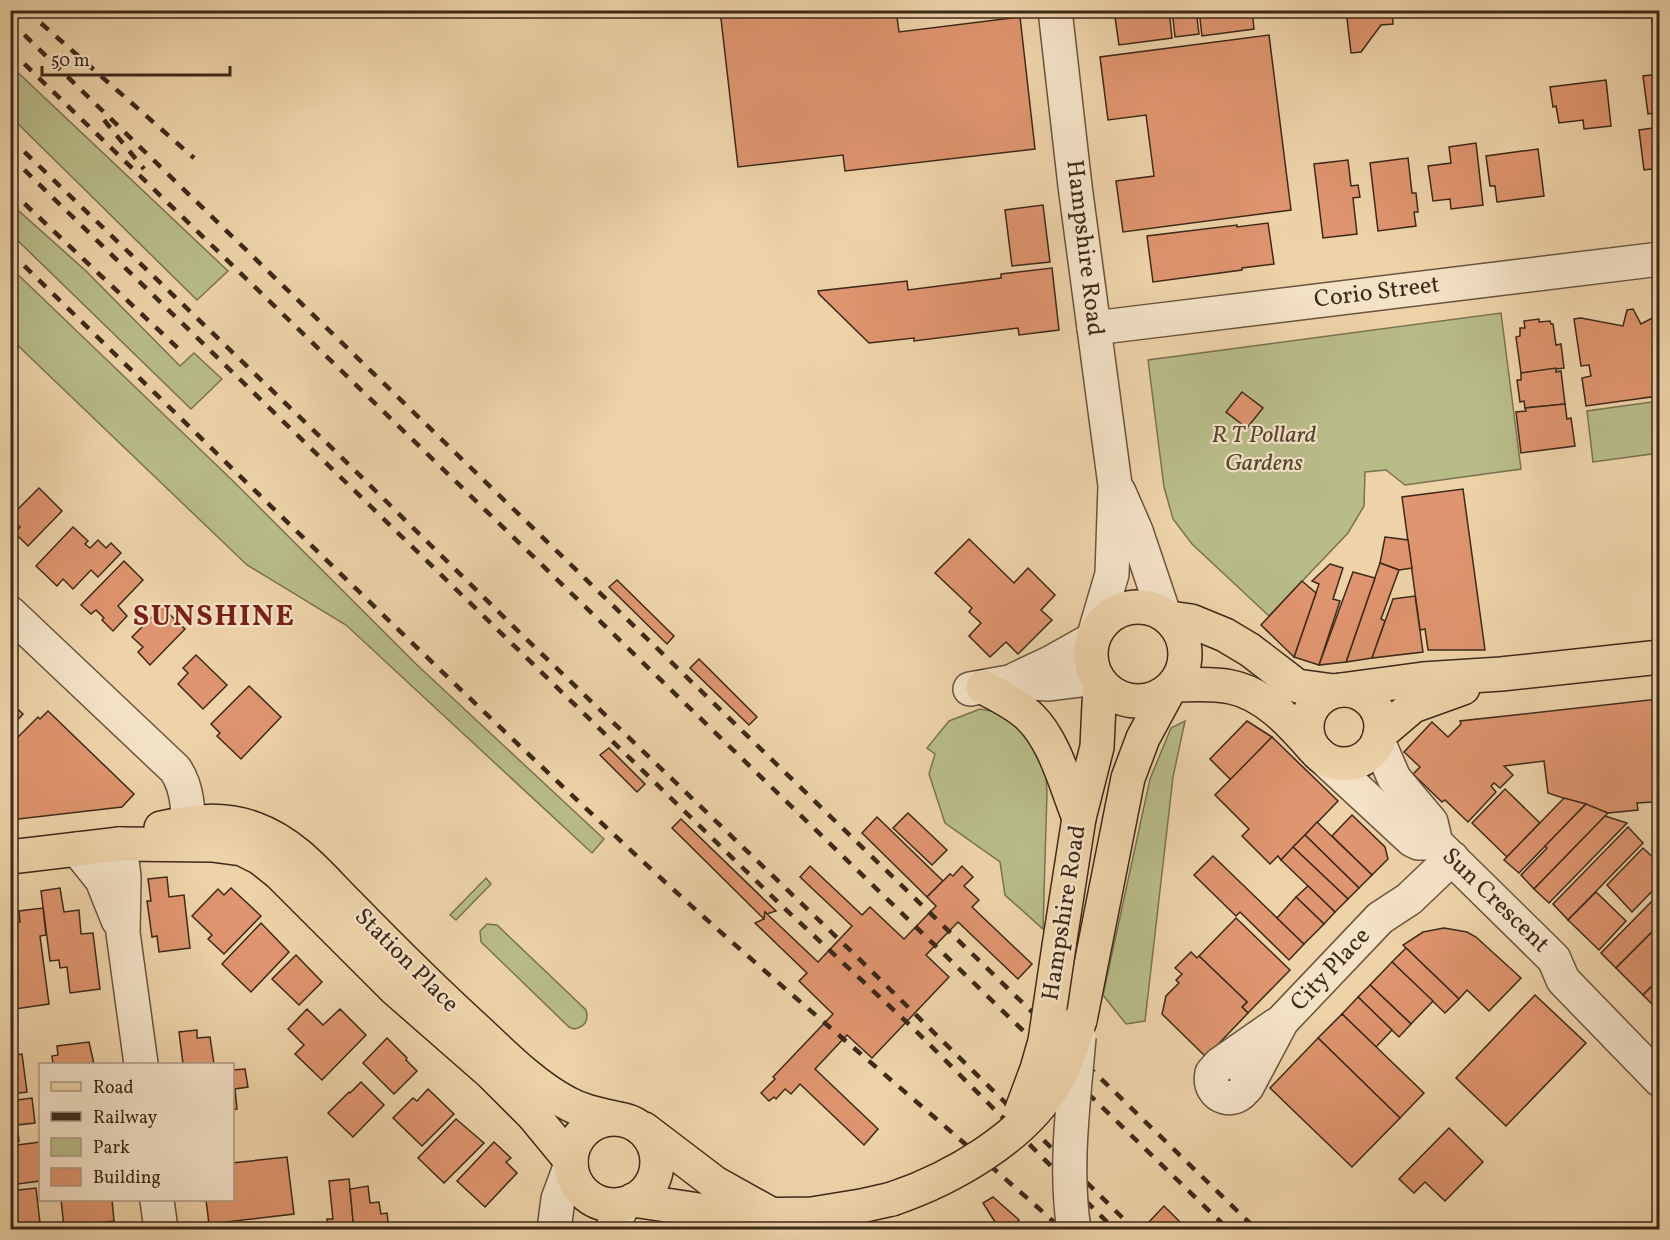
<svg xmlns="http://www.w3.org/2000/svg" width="1670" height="1240" viewBox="0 0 1670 1240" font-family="Vollkorn,serif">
  <rect width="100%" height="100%" fill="#eed3a9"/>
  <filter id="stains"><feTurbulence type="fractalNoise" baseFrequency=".00333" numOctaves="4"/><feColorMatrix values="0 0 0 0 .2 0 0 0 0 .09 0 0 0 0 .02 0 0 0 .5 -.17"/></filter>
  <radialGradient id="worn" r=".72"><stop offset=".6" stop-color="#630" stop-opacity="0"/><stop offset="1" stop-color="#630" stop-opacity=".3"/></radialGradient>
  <g fill="#b8bc89" stroke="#7a7252" stroke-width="1.5">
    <polygon points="10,65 228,271 197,300 11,117"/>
    <polygon points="10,203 86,271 180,366 194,353 222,379 191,409 11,234"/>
    <polygon points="11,268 231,479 416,664 604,839 592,853 346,625 247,565 11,339"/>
    <polygon points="1501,313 1521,469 1405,485 1386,470 1365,472 1364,506 1348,533 1269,616 1192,544 1173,519 1164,487 1148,360"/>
    <polygon points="1659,401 1659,453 1593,462 1587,411"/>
    <polygon points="980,709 1006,714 1033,735 1045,763 1047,792 1043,929 1005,895 1000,862 945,823 929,774 935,754 927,748 949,721"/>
    <polygon points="1185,721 1173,777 1145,1021 1126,1024 1103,995 1150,779 1171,728"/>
    <polygon points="486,878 491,884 456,920 450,915"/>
    <path d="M487,924L497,925L586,1010C589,1020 585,1027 574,1029L569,1027L481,942L480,931Z"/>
  </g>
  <g fill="#df956f" stroke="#3d291a" stroke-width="1.5">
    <polygon points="720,10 896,10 899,32 1020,17 1035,149 845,171 843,155 738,167"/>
    <polygon points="1111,10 1169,10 1172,38 1119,45 1115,17 1111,17"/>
    <polygon points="1172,10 1196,10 1199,34 1175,37"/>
    <polygon points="1199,10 1252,10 1254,29 1202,36"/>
    <polygon points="1346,10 1392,10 1393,24 1381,25 1361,52 1351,53"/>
    <polygon points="1651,10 1660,10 1660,33 1653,34"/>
    <polygon points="1269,35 1291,210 1123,232 1116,181 1154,176 1146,115 1108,120 1100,57"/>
    <polygon points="1660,74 1660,112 1648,114 1643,76"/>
    <polygon points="1606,80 1611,126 1584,129 1583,120 1559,123 1556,106 1553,107 1550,87"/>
    <polygon points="1660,127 1660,168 1644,170 1639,130"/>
    <polygon points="1476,143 1483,205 1451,209 1450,199 1433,201 1428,166 1451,163 1449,147"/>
    <polygon points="1538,149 1544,196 1497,202 1495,186 1490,186 1486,156"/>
    <polygon points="1408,158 1412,193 1416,193 1418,212 1414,212 1416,226 1378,231 1370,163"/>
    <polygon points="1348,160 1351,186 1358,185 1360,197 1353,198 1357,234 1323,238 1314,164"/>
    <polygon points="1043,205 1050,262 1012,266 1005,210"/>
    <polygon points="1268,223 1274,264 1242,268 1242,270 1153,282 1147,236 1237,225 1237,227"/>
    <polygon points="1052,268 1059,330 1019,335 1018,328 914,341 914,338 869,343 819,294 818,291 907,281 908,290 1001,278 1001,274"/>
    <polygon points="1633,309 1641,324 1660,314 1658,396 1586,406 1582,378 1591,376 1589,365 1581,366 1574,319 1581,318 1623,326 1627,310"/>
    <polygon points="1539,319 1539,322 1550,321 1551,324 1553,324 1556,345 1561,344 1564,368 1521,373 1516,337 1520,336 1520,328 1525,328 1524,321"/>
    <polygon points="1556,368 1556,372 1561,371 1565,404 1525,408 1524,401 1520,402 1517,380 1521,380 1521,373"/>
    <polygon points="1242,392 1263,408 1247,428 1226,412"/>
    <polygon points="1565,404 1567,419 1571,418 1575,446 1521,453 1516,412 1526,411 1525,408"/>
    <polygon points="39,488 62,511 28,546 15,533 20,527 10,517"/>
    <polygon points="1463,489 1485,650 1428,650 1425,629 1420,630 1402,497"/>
    <polygon points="73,527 88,541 85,544 90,548 98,540 106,548 111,543 121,553 98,577 91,570 73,589 63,579 57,586 36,566"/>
    <polygon points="1385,537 1408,540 1412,568 1399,570 1380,563"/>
    <polygon points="969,539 1014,583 1028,568 1055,595 1041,610 1052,620 1018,654 1006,642 990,657 969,636 981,623 969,612 972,608 935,573"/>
    <polygon points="124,561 143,580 118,606 127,616 113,631 102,620 104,618 96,610 91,614 81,605"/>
    <polygon points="1380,563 1399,570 1381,619 1385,621 1372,658 1346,662"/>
    <polygon points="1330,564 1343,568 1333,599 1340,601 1319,665 1294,657 1319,584 1312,581"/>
    <polygon points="1353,572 1375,578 1346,662 1319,665"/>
    <polygon points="617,580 674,636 667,644 609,587"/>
    <polygon points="1302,581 1316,593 1294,657 1261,625"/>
    <polygon points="1415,596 1423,652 1372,658 1393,599"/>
    <polygon points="162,607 185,629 150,665 138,652 143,647 132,637"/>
    <polygon points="196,655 227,685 203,709 178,684 188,673 183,668"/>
    <polygon points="699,659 757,717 749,725 690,668"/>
    <polygon points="249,686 281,717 241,759 217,736 220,733 211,724"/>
    <polygon points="1658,699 1660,804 1654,804 1653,802 1637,803 1638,810 1608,813 1548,793 1544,761 1504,766 1513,775 1500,788 1494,783 1491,786 1496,792 1468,822 1445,800 1442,802 1413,774 1420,767 1404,752 1432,722 1448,737 1461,724 1460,721"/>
    <polygon points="10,702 23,714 10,728"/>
    <polygon points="48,711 134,794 122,807 10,820 10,745 38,717 40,719"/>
    <polygon points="1247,721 1272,737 1231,780 1210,759"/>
    <polygon points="1272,737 1338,801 1281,860 1278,856 1270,864 1242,836 1249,829 1215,795"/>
    <polygon points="609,748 645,784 637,792 600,755"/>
    <polygon points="1505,789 1540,823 1507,857 1472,823"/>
    <polygon points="1564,798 1586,804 1519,873 1504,860"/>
    <polygon points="1586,804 1608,813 1534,889 1521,875 1547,848 1545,846"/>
    <polygon points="908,813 947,850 932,865 893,828"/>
    <polygon points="1352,815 1385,847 1388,859 1372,875 1332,836"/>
    <polygon points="1605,816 1627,823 1549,903 1534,889"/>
    <polygon points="877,817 943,881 927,897 862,833"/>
    <polygon points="681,819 776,911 767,914 765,912 764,919 672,828"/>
    <polygon points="1317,822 1372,875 1359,888 1305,835"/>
    <polygon points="1628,827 1643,843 1568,920 1553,904"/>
    <polygon points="1305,835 1359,888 1348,899 1293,847"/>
    <polygon points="1293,847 1348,899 1335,912 1281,860"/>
    <polygon points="1643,848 1660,864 1660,883 1632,912 1607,885"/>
    <polygon points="1213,856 1304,944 1289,960 1240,912 1236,916 1194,875"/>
    <polygon points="810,866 862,915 870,907 904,939 936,906 927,897 950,874 953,876 962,866 973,877 964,886 979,900 972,907 1032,964 1018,979 958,922 926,955 949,977 872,1058 847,1035 815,1069 878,1129 864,1145 800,1084 791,1094 785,1089 776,1099 774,1097 769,1101 761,1093 775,1079 773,1077 833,1014 799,981 807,973 755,923 764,919 765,912 818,962 852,926 800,877"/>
    <polygon points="167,877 169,897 184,895 190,948 159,952 157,936 152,937 147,901 151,901 148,879"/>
    <polygon points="1308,886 1335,912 1324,924 1296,897"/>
    <polygon points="60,888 64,912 79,910 81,934 93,933 100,989 70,993 67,967 60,968 59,960 50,961 41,891"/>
    <polygon points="231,888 261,916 224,954 208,939 212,935 192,916 218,889 224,895"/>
    <polygon points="1596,892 1626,921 1599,950 1568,920"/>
    <polygon points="1296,897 1324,924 1304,944 1277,918"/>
    <polygon points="1653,900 1656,903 1660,900 1660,924 1616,968 1601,953"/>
    <polygon points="43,908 46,935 40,936 49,1004 15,1009 10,976 10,924 20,922 19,911"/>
    <polygon points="1236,918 1290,970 1248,1013 1242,1007 1247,1002 1199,956"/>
    <polygon points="261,923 289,952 251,992 222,964"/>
    <polygon points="1660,924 1660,978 1643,995 1616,968"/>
    <polygon points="1444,928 1467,932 1476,937 1521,978 1489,1011 1467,990 1459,999 1403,945 1423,932"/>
    <polygon points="1406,948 1459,999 1445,1013 1392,962"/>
    <polygon points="1191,952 1197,958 1199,956 1247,1002 1242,1007 1248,1013 1206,1057 1162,1014 1166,996 1179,983 1176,980 1182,974 1175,968"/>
    <polygon points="296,955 322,982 299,1005 272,979"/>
    <polygon points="1392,962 1433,1001 1411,1024 1370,985"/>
    <polygon points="1660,978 1660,1012 1643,995"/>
    <polygon points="1370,985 1411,1024 1399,1037 1358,997"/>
    <polygon points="1535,995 1586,1043 1506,1126 1456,1078"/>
    <polygon points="1358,997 1392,1030 1376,1047 1342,1014"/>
    <polygon points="307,1009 323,1025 340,1009 366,1035 322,1080 295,1054 304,1045 288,1029"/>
    <polygon points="1342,1014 1424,1093 1400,1118 1318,1038"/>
    <polygon points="197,1030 197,1038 210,1037 214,1064 183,1064 179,1032"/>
    <polygon points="387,1038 407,1058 406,1060 417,1071 394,1094 363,1063"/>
    <polygon points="1318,1038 1400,1118 1352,1167 1270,1088"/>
    <polygon points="89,1042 94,1064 53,1064 52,1056 58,1055 57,1046"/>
    <polygon points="22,1054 27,1092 10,1094 10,1056"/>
    <polygon points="245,1069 248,1087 235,1089 237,1109 232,1110 232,1070"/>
    <polygon points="361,1082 384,1105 353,1137 328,1113 349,1092 350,1093"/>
    <polygon points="428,1089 454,1114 422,1146 393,1118 413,1098 417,1101"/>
    <polygon points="32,1098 35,1123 17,1125 19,1141 10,1142 10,1101"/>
    <polygon points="456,1119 484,1143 444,1183 418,1158"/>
    <polygon points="1449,1128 1483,1162 1445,1201 1425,1182 1414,1193 1399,1179"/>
    <polygon points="40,1142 40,1181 10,1185 10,1146"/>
    <polygon points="494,1142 511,1158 506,1162 517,1173 485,1207 457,1181"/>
    <polygon points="287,1157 294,1214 209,1224 206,1200 232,1200 232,1163"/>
    <polygon points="349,1179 354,1230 328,1230 327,1219 333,1219 329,1181"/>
    <polygon points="368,1186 370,1203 379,1202 381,1214 387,1213 389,1230 354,1230 350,1189"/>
    <polygon points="36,1188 40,1223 24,1224 25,1230 10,1230 10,1191"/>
    <polygon points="993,1197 1019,1220 1011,1230 1004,1230 995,1222 983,1203"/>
    <polygon points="61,1200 112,1200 114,1221 64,1227"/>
    <polygon points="1164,1206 1188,1230 1155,1230 1148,1223"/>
    <polygon points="286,1224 287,1230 237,1230"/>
  </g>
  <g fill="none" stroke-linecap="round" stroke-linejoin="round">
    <g stroke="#69543e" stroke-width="36">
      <g id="minor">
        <polyline points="1055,10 1075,186 1115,485 1112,574 1095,632"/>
        <polyline points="1094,328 1660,259"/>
        <polyline points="1119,492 1136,531 1164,614"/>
        <path d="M10,613L175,769C190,790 188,819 189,844"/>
        <polyline points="1016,679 1052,662 1093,639"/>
        <polyline points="970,689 1009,682 1049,684 1097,678"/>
        <polyline points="1378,741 1394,778 1431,822 1436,843 1554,959 1563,980 1660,1080"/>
        <polyline points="1318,753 1412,840 1418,843 1436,843"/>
        <polyline points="120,844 124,877 123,933 141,1064"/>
        <polyline points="77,849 102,880 118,920"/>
        <path d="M1220,1064L1233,1061L1245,1069L1248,1082C1240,1108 1206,1099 1212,1073L1220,1064L1276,1025"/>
        <polyline points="1247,1087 1282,1021 1380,918 1409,899 1452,858"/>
        <polyline points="157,1200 161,1230"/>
        <polyline points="554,1230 558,1199 571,1164"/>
        <polyline points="612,1230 623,1204"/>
      </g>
    </g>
    <g stroke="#3d291a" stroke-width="36">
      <g id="major">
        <circle cx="1138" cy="654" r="47"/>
        <polyline points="1170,618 1191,621 1225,635 1250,650 1297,686 1334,691"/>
        <path d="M1174,685C1192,685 1212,683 1231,687C1265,694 1291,723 1313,748"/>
        <path d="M983,687C999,696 1017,704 1030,717C1055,741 1066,786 1079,818"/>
        <polyline points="1341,690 1423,679 1501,674 1660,657"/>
        <circle cx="1344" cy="727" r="37"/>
        <polyline points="1380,734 1413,706 1463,688"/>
        <path d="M161,828C192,821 224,817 255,829C294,843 320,876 349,905C390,947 432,989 476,1029C504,1055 533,1085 567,1103C583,1112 601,1115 619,1119"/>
        <polyline points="10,857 120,844 212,845 242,849 260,858 279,873 395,989 491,1073 533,1115 571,1161"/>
        <polyline points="1059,946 1079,818 1097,747 1100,683"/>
        <polyline points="1080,1020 1128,778 1143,738 1169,690"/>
        <circle cx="614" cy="1162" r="43"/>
        <polyline points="644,1129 715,1183 767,1212"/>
        <polyline points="633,1200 725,1214 754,1215 812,1214 861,1206 892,1199"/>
      </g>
    </g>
    <use href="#minor" stroke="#f4e2c7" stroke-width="33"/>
    <use href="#major" stroke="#eed3a9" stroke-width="33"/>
    <g stroke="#3d291a" stroke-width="4.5" stroke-dasharray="10 10" stroke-linecap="butt">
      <polyline points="26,10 194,158"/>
      <polyline points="10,21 1257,1230"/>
      <polyline points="10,50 1229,1230"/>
      <polyline points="104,120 144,169"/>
      <polyline points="10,138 336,452 520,633 852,952 1135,1230"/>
      <polyline points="10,156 782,906 913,1028 1115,1230"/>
      <polyline points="10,190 183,353"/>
      <path d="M10,252C214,450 416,650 624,844C766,977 918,1100 1063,1230"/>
    </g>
    <g stroke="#69543e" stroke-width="36" stroke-linecap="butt">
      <path id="minor-bridge" d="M1074,1230C1064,1166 1074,1100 1079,1037"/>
    </g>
    <g stroke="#3d291a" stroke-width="36" stroke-linecap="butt">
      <g id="major-bridge">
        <polyline points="1021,1112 1037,1069 1045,1041 1059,946"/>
        <path d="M892,1199C951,1179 1026,1137 1057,1080C1068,1062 1073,1040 1080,1020"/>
      </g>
    </g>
    <use href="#minor-bridge" stroke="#f4e2c7" stroke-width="33"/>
    <use href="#major-bridge" stroke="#eed3a9" stroke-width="33"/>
  </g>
  <g text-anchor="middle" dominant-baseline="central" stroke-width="4.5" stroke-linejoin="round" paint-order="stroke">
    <g font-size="24" fill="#3d291a" stroke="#f4e2c7">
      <text transform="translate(1084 248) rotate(83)">Hampshire Road</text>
      <text transform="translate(1377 293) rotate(-7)">Corio Street</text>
      <text transform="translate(1495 901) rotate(44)">Sun Crescent</text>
      <text transform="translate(1065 913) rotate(-81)">Hampshire Road</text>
      <text transform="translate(406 961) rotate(45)">Station Place</text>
      <text transform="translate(1331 970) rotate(-47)">City Place</text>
    </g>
    <g font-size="24" font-style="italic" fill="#564630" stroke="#f4e2c7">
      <text x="1264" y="436">R T Pollard<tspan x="1264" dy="28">Gardens</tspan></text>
    </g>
    <g font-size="30" font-weight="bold" letter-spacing="1.5" fill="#7a1f14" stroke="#f4e2c7">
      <text x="214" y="617">SUNSHINE</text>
    </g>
  </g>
  <rect width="1670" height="1240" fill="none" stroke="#eed3a9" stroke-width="36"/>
  <rect x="12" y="12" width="1646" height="1216" fill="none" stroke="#3d291a" stroke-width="3"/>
  <rect x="18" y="18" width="1634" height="1204" fill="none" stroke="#3d291a" stroke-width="1.5"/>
  <rect x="39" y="1063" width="195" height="138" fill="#f4e2c7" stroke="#ab9882" stroke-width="1.5"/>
  <rect x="51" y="1082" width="30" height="9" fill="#eed3a9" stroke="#ab9882" stroke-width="1.5"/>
  <text x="93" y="1093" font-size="18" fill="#3d291a">Road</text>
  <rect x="51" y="1112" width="30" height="9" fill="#3d291a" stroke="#ab9882" stroke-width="1.5"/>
  <text x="93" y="1123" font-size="18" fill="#3d291a">Railway</text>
  <rect x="51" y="1138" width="30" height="18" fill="#b8bc89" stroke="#ab9882" stroke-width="1.5"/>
  <text x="93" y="1153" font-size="18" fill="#3d291a">Park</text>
  <rect x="51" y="1168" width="30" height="18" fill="#df956f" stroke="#ab9882" stroke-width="1.5"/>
  <text x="93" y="1183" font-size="18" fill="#3d291a">Building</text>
  <path d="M42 66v9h188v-9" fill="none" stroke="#3d291a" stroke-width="3"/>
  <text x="51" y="66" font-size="18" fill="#3d291a" stroke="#f4e2c7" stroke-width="4.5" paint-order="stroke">50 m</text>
  <rect width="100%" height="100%" filter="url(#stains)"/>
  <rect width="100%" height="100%" fill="url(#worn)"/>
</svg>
